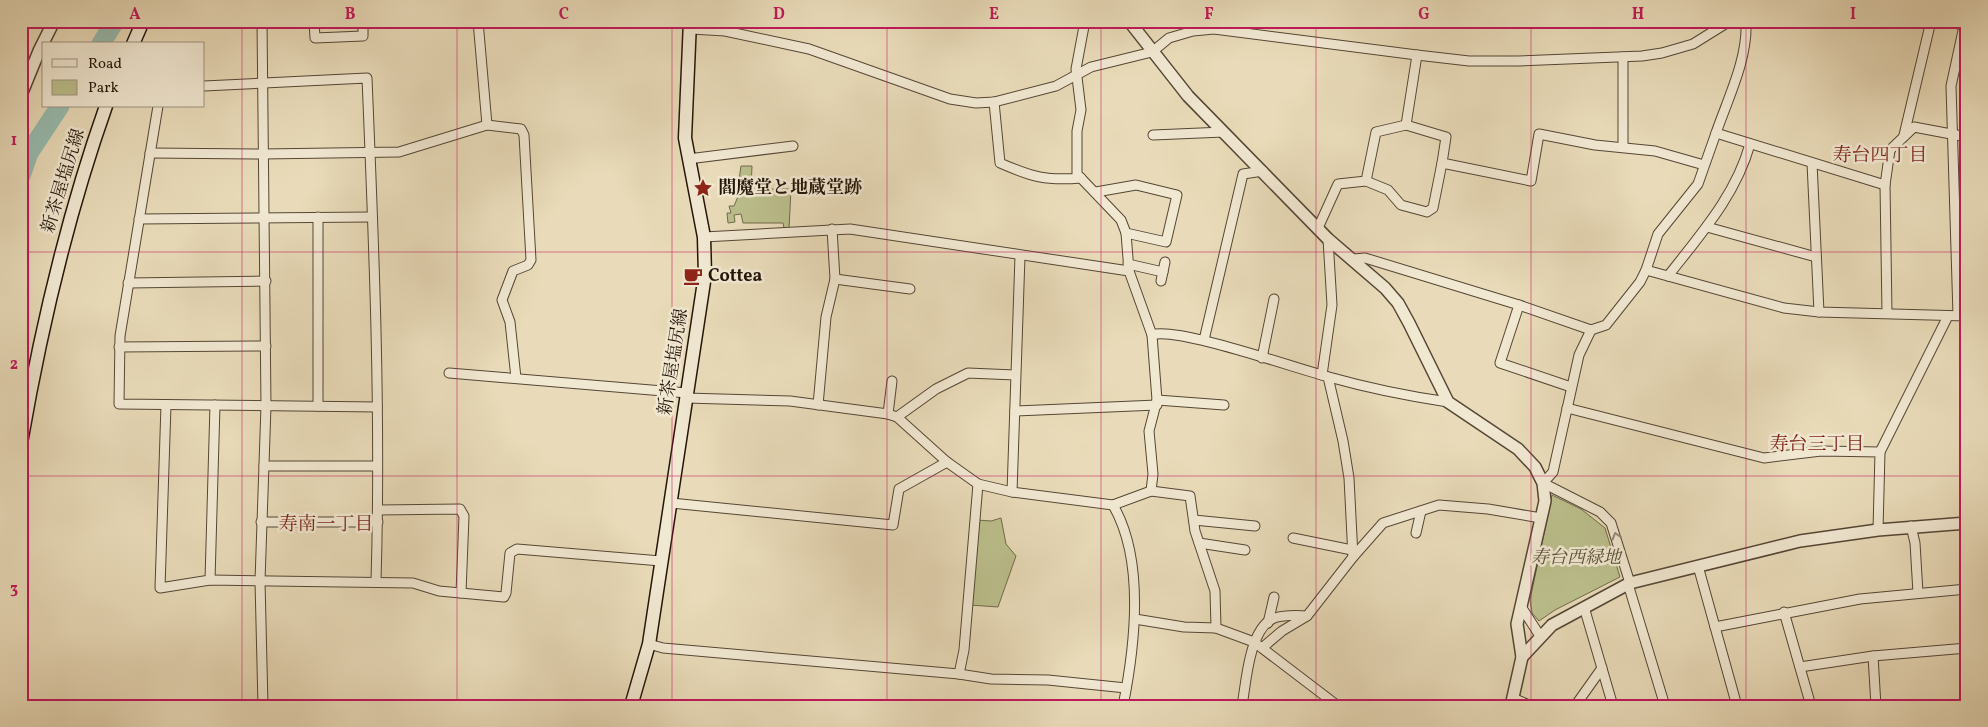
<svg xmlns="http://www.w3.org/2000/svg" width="1988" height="727" viewBox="0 0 1988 727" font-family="Vollkorn,'Noto Serif JP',serif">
  <rect width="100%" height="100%" fill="#e9dbb9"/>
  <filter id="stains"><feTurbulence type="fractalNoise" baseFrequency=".004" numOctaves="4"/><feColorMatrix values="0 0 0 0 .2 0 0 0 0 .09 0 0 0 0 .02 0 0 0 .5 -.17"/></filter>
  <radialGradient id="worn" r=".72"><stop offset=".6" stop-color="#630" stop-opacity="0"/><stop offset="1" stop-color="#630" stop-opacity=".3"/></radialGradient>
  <g fill="#bbbf8c" stroke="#706a4a">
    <polygon points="741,166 752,166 751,189 791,189 789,229 784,228 783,223 743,223 741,214 734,215 735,222 728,223 727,213 731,213 729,206 734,206 742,187 739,180"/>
    <polygon points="1552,495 1581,509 1605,528 1620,577 1555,610 1539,621 1532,613 1530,600"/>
    <polygon points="1001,518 1006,544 1016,556 998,607 970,605 977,520 991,521"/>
  </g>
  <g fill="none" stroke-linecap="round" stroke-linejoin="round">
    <g stroke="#97bbaf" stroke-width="19">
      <polyline points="101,44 115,21"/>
      <polyline points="21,176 29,153 60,106"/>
    </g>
    <g stroke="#554635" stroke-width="11">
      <g id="minor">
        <polyline points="262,21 266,406 260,581 263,706"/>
        <polyline points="314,21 315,38 363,36 363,21"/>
        <polyline points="478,21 487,125"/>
        <polyline points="1085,21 1076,69 1081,110 1077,131 1077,174 1121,220 1126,233 1129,271 1152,335 1157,400 1149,431 1153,474 1151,491"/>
        <path d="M1746,21C1748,59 1728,98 1716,133L1885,185"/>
        <polyline points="1944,21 1967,26"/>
        <polyline points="691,29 725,31 809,49 950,99 976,103 994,102 1056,86 1091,67 1152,52 1169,38 1193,31 1214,29 1417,55 1469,61 1518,61 1642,56 1662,53 1693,44 1730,21"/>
        <polyline points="1623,57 1623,147"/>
        <path d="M204,86L367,78C374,246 381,414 376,582"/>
        <path d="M994,102L1000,163C1032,177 1046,181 1081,178"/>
        <polyline points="158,106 120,336 119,404 377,407"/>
        <polyline points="1406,125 1417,55"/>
        <polyline points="1153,135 1224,132"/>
        <polyline points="1904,135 1931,21"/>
        <polyline points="150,153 263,154 399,152 487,125 521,129 524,135 531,260 528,265 513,271 502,300 510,322 516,378"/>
        <polyline points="688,159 793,146"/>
        <polyline points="1812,163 1819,312"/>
        <polyline points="1366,181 1388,190 1401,205 1427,212 1433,208 1442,163"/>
        <polyline points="1096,192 1136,185 1177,195 1166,242 1126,233"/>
        <polyline points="318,217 318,406"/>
        <polyline points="139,219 372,217"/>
        <polyline points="1707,227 1816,257"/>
        <polyline points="1318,228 1338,184 1366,181 1376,132 1406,125 1446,137 1442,163 1531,181 1539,134 1595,145 1655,151 1704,165"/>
        <polyline points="704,237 850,229 1129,271"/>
        <polyline points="1354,259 1365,258 1519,305 1591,330 1606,325 1640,282 1646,270 1784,308 1819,312 1967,316"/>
        <polyline points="1128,264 1163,272"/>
        <polyline points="1646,270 1658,234 1698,184 1716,133"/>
        <path d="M1668,276C1700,235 1736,195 1750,144"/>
        <polyline points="835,279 910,289"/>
        <polyline points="1161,281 1165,262"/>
        <polyline points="128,283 266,281"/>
        <polyline points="1519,305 1500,363 1571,387"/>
        <polyline points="1887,313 1885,185 1890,150 1914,127 1967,137"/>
        <polyline points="1958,315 1951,86 1964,26"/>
        <polyline points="1591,330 1579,355 1553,472 1543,483 1600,512 1611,523 1630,583"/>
        <path d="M1152,335C1176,326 1297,369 1329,377C1368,388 1407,396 1448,402"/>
        <polyline points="1204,340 1243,174 1263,171"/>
        <polyline points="119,347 266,346"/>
        <polyline points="1262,358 1274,299"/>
        <polyline points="449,373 687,393"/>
        <polyline points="1322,375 1332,305 1328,239"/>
        <polyline points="1328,377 1343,441 1349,478 1353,557"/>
        <polyline points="686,398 790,401 888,414 897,417 947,462 978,484 1012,492 1113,505 1151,491 1190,496 1195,531 1215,591 1216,628"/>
        <polyline points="1157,400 1224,405"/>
        <polyline points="166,405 160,588 210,580 413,583 439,591 504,597 506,593 510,553 517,549 661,561"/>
        <polyline points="818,405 826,317 835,279 832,229"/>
        <polyline points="1567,408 1764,458 1821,451 1880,452 1878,530"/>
        <polyline points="1015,411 1157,405"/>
        <polyline points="888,414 892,381"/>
        <polyline points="897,417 936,389 968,373 1015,375"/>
        <polyline points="1880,452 1948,316"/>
        <polyline points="264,466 377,466"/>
        <polyline points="1012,492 1020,256"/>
        <polyline points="671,503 893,525 899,489 947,462"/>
        <path d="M1113,505C1145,560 1135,646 1123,706"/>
        <polyline points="378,510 460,509 464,516 461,593"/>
        <polyline points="1194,520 1255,526"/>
        <polyline points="261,522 378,522"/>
        <polyline points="1911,526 1915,543 1918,593"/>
        <polyline points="1416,533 1421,511"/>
        <polyline points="1293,538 1352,550"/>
        <polyline points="1199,543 1245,550"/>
        <polyline points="1698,566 1737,706"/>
        <polyline points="210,580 215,405"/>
        <polyline points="1628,584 1665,706"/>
        <polyline points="1584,607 1613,706"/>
        <polyline points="1522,608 1540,636"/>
        <polyline points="1784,612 1811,706"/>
        <polyline points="1135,619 1184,627 1216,628 1254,642 1338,706"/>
        <polyline points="1268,623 1274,597"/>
        <polyline points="1715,627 1860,599 1967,589"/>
        <polyline points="649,644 663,648 959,674 991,679 1048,680 1126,688"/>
        <polyline points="1262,648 1282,631 1307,616"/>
        <polyline points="1873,656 1876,706"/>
        <polyline points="1800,667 1873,656 1967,648"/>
        <polyline points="959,674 964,650 978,484"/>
        <polyline points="1513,698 1531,706"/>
        <path d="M1242,706C1246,683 1249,631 1272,619C1280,615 1298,615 1307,616L1353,557L1383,523L1439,505L1488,509L1541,518"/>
        <polyline points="1575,706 1602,668"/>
      </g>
    </g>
    <g stroke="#554635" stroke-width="14">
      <g id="tertiary">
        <polyline points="1129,21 1188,96 1328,239 1385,288 1398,303 1409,323 1448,402 1518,449 1535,467 1543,483 1545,501 1517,624 1522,657 1511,706"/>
        <polyline points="21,95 39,51 54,21"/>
        <polyline points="1522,657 1552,625 1630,583 1800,541 1878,530 1967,523"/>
      </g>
    </g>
    <g stroke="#241509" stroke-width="15">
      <g id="secondary">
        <polyline points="133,44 143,21"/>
        <path d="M21,443C41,328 67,216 106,106"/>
        <polyline points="631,706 649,644 705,275 704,237 685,138 690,21"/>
      </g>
    </g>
    <use href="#minor" stroke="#f1e8d2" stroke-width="9"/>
    <use href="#tertiary" stroke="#f1e8d2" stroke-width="11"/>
    <use href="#secondary" stroke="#f1e8d2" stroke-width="12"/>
  </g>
  <defs><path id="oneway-chevron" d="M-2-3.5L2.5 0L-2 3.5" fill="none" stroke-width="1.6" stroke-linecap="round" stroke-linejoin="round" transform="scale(1.25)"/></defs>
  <use stroke="#958978" href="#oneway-chevron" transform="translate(1616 536) rotate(-107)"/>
  <path fill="none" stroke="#c2185b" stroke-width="1" stroke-opacity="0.55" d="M242,21V706M457,21V706M672,21V706M887,21V706M1101,21V706M1316,21V706M1531,21V706M1746,21V706M21,252H1967M21,476H1967"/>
  <defs>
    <g id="sight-bare" transform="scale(1.5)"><path d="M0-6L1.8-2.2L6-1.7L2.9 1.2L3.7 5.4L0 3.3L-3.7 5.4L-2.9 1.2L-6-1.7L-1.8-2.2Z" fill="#8f2418" stroke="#f1e8d2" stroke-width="2.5" paint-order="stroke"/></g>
    <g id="cafe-bare" transform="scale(1.5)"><path d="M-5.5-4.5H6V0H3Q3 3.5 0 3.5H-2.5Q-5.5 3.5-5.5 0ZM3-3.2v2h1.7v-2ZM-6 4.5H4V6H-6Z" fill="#8f2418" stroke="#f1e8d2" stroke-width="2.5" paint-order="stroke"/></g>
  </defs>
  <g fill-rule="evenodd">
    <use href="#sight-bare" x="703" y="188"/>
    <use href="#cafe-bare" x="693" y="276"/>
  </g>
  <g text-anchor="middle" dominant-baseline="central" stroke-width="5" stroke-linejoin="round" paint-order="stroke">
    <g font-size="18" fill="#241509" stroke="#f1e8d2">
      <text transform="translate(64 181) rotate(-73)">新茶屋塩尻線</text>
      <text transform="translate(674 362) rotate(-81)">新茶屋塩尻線</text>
    </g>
    <g font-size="18" font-weight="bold" fill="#241509" stroke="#f1e8d2" text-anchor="start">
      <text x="718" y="188">閻魔堂と地蔵堂跡</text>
      <text x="708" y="276">Cottea</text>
    </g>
    <g font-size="18" font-style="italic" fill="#595037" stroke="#f1e8d2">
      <text x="1576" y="558">寿台西緑地</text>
    </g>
    <g font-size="19" fill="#7a1f14" stroke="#f1e8d2">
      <text x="1880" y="156">寿台四丁目</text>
      <text x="1817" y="445">寿台三丁目</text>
      <text x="326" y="525">寿南一丁目</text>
    </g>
  </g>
  <rect width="1988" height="727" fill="none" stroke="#e9dbb9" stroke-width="55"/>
  <rect x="42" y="42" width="162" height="65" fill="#f1e8d2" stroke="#9f9482"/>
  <rect x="52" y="59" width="25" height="8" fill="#f1e8d2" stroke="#9f9482"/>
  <text x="88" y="68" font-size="15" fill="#241509">Road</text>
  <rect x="52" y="80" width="25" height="15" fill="#bbbf8c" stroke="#9f9482"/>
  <text x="88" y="92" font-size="15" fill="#241509">Park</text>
  <rect x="28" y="28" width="1932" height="672" fill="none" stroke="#c2185b" stroke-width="2"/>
  <g font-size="16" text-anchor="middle" font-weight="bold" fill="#c2185b">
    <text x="135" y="19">A</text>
    <text x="350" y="19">B</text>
    <text x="564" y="19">C</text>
    <text x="779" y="19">D</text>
    <text x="994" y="19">E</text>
    <text x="1209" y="19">F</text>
    <text x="1424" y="19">G</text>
    <text x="1638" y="19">H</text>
    <text x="1853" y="19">I</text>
    <text x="14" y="145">1</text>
    <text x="14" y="369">2</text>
    <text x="14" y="593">3</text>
  </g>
  <rect width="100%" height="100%" filter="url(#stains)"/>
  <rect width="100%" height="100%" fill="url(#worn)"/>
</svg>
